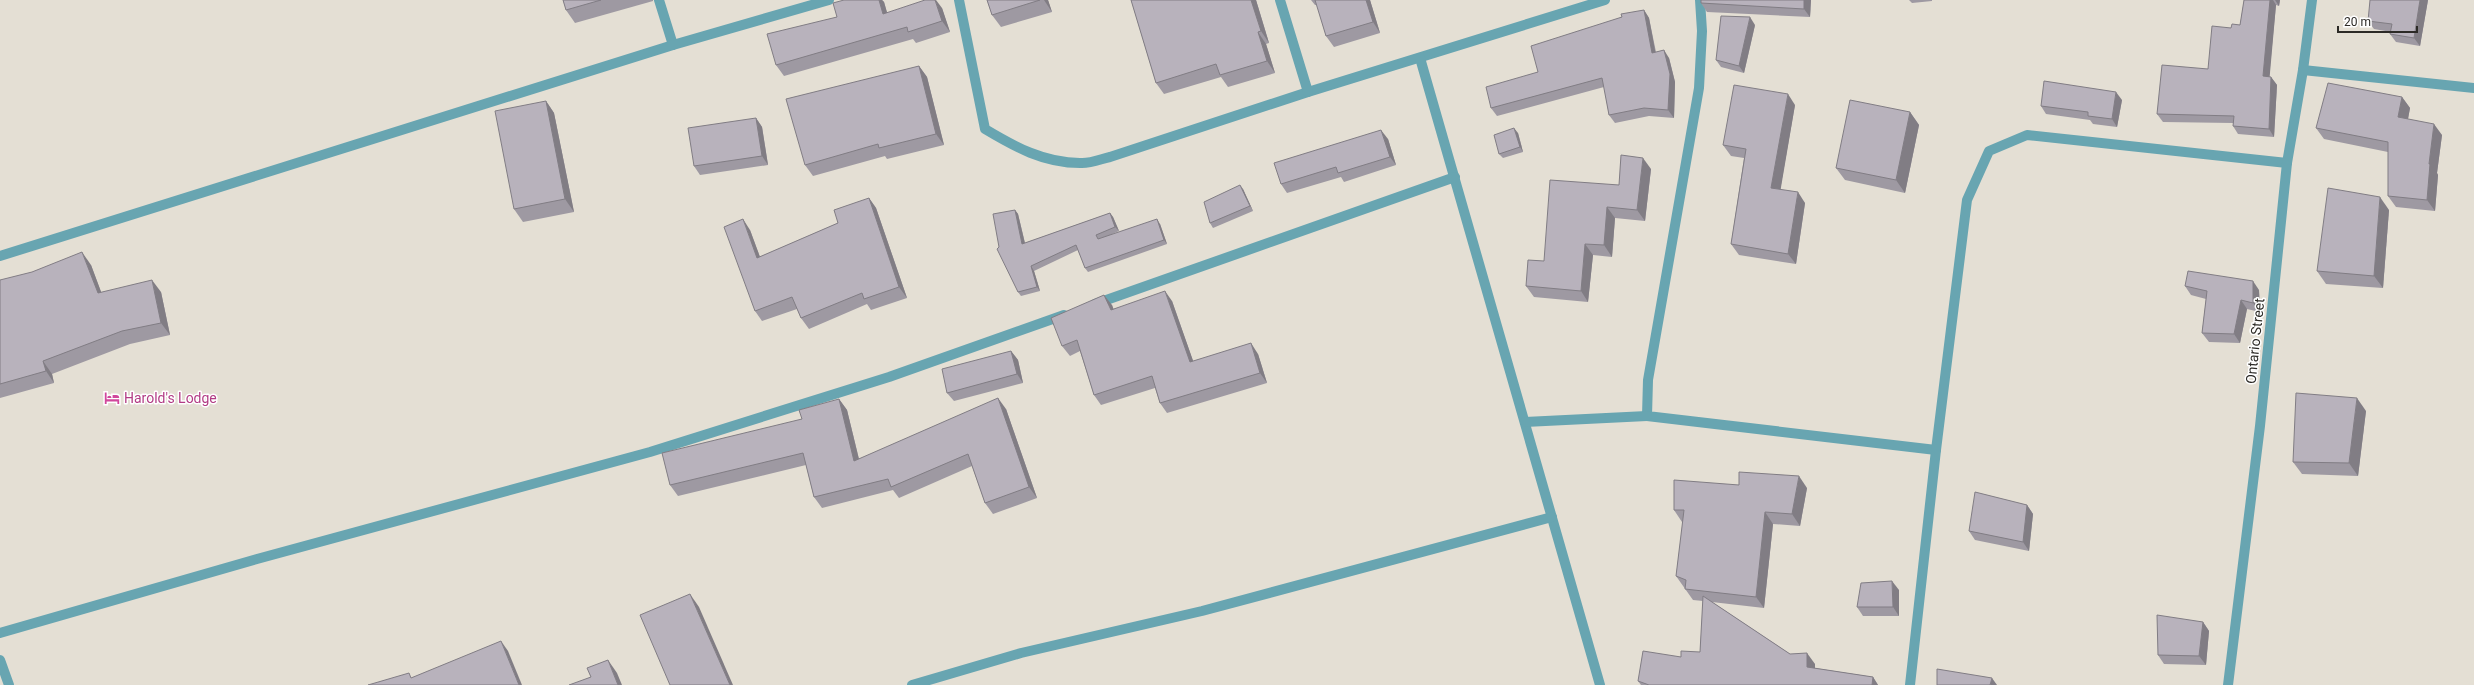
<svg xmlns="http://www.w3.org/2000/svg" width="2474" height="685" viewBox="0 0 2474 685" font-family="Roboto,sans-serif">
  <rect width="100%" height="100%" fill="#e4dfd4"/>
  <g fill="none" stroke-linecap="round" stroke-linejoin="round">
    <g stroke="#68a5b1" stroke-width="10">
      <polyline points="659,0 673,45"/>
      <path d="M959,0L985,129C1015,147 1044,163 1080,163C1090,164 1101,159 1110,157L1308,92L1605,0"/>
      <polyline points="1280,0 1308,92"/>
      <polyline points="1700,0 1702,31 1699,88 1648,380 1647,416 1936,450"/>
      <polyline points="1420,58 1600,685"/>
      <polyline points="2303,70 2474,88"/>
      <polyline points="0,256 673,45 829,0"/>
      <polyline points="1095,304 1455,177"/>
      <polyline points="1525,422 1647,416"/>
      <polyline points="0,633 257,559 650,452 889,377 1064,315"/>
      <polyline points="0,660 9,685"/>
      <polyline points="912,685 1021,653 1202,611 1552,517"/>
      <polyline points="1910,685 1936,450 1967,200 1989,151 2027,135 2287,163"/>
      <polyline points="2228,685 2260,426 2287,163 2303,70 2312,0"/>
    </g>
  </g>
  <g fill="#9e99a2">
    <polygon points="563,0 653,0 653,1 575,23 566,10"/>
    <polygon points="844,0 882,0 884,2 887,13 942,8 950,32 916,43 913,39 784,76 776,65 837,17"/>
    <polygon points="987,0 1048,0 1052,12 1001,27 992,15"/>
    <polygon points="1131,0 1256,0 1269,43 1266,44 1275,73 1228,87 1221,77 1164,94 1156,83"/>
    <polygon points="1311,0 1370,0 1380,33 1334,47 1326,36 1317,5 1315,5"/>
    <polygon points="1701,0 1811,0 1810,17 1707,12 1701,3"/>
    <polygon points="1909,0 1932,0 1932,1 1912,3"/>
    <polygon points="2244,0 2280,0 2279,6 2276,5 2269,77 2271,77 2277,85 2274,137 2238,134 2233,126 2233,123 2163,122 2157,114 2208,69 2231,28 2240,25"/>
    <polygon points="2428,0 2420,46 2396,42 2390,34 2391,32 2374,29 2368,21"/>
    <polygon points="1644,10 1649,18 1656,52 1669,58 1675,82 1674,118 1649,116 1615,123 1609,115 1604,87 1497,116 1491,108 1538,72 1622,17"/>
    <polygon points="1755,25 1744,73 1721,67 1716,60"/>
    <polygon points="919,66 927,77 944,145 887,159 885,156 813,176 805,165"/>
    <polygon points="2402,97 2410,108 2408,119 2442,135 2437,173 2438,175 2435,211 2396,207 2388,196 2388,152 2324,139 2316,128"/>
    <polygon points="2122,100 2117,127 2093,124 2090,120 2046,114 2041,106"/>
    <polygon points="546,101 554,113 574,212 523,222 514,209"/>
    <polygon points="1795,105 1780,190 1805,203 1796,264 1739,255 1731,244 1744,158 1731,156 1723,145"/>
    <polygon points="1910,112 1919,125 1905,193 1845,180 1836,168"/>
    <polygon points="756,118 762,127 768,165 700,175 694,166"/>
    <polygon points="1518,133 1523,152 1503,158 1499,154"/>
    <polygon points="1388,139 1396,165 1344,182 1341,177 1287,193 1281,184"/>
    <polygon points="1651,169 1645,221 1615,218 1612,257 1593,255 1588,302 1534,297 1526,286 1544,261 1619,185"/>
    <polygon points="1243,189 1253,211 1213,228 1210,223"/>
    <polygon points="869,198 876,208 907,298 871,310 867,304 809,329 801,318 797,309 762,321 755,311 750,230 760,257 838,223"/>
    <polygon points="1015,210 1018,214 1025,243 1110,213 1113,217 1119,231 1110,235 1160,224 1167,244 1088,272 1085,268 1078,250 1034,271 1040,291 1021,296 1018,292 999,247"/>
    <polygon points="2389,210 2383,288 2326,284 2317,271"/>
    <polygon points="91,265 101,292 161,292 170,335 130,344 52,374 54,383 0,398 0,345"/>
    <polygon points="2185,286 2259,290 2260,312 2247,309 2240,343 2209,342 2202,333 2206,299 2191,295"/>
    <polygon points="1172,301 1193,361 1258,354 1267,383 1167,413 1160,403 1155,388 1101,405 1094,395 1080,351 1070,356 1062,346 1112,305 1113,309"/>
    <polygon points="1011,351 1018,360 1023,383 954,401 947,393"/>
    <polygon points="839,399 847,410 859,459 1006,409 1037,498 993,514 985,503 972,466 899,498 893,490 822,508 814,497 806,465 678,496 670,485 802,419"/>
    <polygon points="2366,411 2358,476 2302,474 2293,462"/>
    <polygon points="1739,485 1807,488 1800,526 1773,524 1764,608 1712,602 1790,654 1815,664 1815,668 1873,677 1878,685 1641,685 1638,681 1681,657 1700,652 1703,601 1693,600 1676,576 1683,522 1682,522 1674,510"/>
    <polygon points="2027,505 2033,514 2029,551 1975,540 1969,531"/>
    <polygon points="1899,590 1899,616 1863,616 1857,607"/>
    <polygon points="2203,622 2209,631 2206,665 2164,664 2158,655"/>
  </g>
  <g fill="#817d84">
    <polygon points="879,0 882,0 884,2 891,26 883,14"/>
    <polygon points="935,0 936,0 942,8 950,32 942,21"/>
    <polygon points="1044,0 1048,0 1052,12"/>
    <polygon points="1251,0 1256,0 1269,43 1261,31"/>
    <polygon points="1366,0 1370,0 1380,33 1373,22"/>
    <polygon points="1804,0 1811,0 1810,17 1804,9"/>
    <polygon points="2270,0 2273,0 2276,5 2269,84 2263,76"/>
    <polygon points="2275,0 2280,0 2279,6"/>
    <polygon points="2420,0 2428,0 2420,46 2414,38"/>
    <polygon points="1644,10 1649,18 1657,61 1652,53"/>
    <polygon points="1750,17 1755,25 1744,73 1739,66"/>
    <polygon points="1258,32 1266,44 1275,73 1267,61"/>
    <polygon points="1664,50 1669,58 1675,82 1674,118 1668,110"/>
    <polygon points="919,66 927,77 944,145 936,134"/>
    <polygon points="2271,77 2277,85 2274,137 2269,129"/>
    <polygon points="2116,92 2122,100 2117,127 2112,119"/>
    <polygon points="1788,94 1795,105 1779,199 1771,188"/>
    <polygon points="2402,97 2410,108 2406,129 2398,117"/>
    <polygon points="546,101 554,113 574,212 565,199"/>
    <polygon points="1910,112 1919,125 1905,193 1896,180"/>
    <polygon points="756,118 762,127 768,165 762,156"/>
    <polygon points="2434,124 2442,135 2437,173 2438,175 2435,211 2427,200 2429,164"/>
    <polygon points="1514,128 1518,133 1523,152 1520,147"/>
    <polygon points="1381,130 1388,139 1396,165 1390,157"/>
    <polygon points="1643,158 1651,169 1645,221 1637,210"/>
    <polygon points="1240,185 1243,189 1253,211 1250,206"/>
    <polygon points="1798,192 1805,203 1796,264 1788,254"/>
    <polygon points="2380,197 2389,210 2383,288 2374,276"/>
    <polygon points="869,198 876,208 907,298 899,287"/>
    <polygon points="1607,207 1615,218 1612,257 1604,245"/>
    <polygon points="1015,210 1018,214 1026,248 1022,244"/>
    <polygon points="1110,213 1113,217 1119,231 1115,227"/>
    <polygon points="743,219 750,230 764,268 757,258"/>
    <polygon points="1157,219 1160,224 1167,244 1164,240"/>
    <polygon points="1585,244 1593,255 1588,302 1581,291"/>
    <polygon points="82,252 91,265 106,305 98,293"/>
    <polygon points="1031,266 1034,271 1040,291 1037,287"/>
    <polygon points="152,280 161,292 170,335 161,323"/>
    <polygon points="2253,281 2259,290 2260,312 2253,303"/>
    <polygon points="1165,291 1172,301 1197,372 1190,362"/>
    <polygon points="1104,295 1112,305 1118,321 1111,310"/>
    <polygon points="2241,300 2247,309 2240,343 2234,334"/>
    <polygon points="1251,343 1258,354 1267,383 1260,373"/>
    <polygon points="1011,351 1018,360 1023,383 1017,374"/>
    <polygon points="43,361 52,374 54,383 46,371"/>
    <polygon points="998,398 1006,409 1037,498 1029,487"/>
    <polygon points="2357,398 2366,411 2358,476 2349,463"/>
    <polygon points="839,399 847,410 862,472 854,461"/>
    <polygon points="1799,476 1807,488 1800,526 1792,514"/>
    <polygon points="2027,505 2033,514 2029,551 2023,542"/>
    <polygon points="1765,512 1773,524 1764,608 1756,597"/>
    <polygon points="1892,581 1899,590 1899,616 1893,607"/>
    <polygon points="690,594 699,607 733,685 730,685"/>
    <polygon points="2203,622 2209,631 2206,665 2199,656"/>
    <polygon points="501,641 508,651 522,685 519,685"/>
    <polygon points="1807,653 1815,664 1815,678 1807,667"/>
    <polygon points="608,660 617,673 622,685 618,685"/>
    <polygon points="1873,677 1878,685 1872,685"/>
    <polygon points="1992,678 1997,685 1990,685"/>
  </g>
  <g fill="#b8b2bc" stroke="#817d84">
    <polygon points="563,0 601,0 566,10"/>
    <polygon points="844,0 879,0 883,14 925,0 935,0 942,21 908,32 907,27 776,65 767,34 837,17 833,3"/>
    <polygon points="987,0 1040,0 992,15"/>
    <polygon points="1131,0 1251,0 1261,31 1258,32 1267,61 1220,75 1216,64 1156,83"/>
    <polygon points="1315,0 1366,0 1373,22 1326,36"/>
    <polygon points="1701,0 1804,0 1804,9 1701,3"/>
    <polygon points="2244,0 2270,0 2263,76 2271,77 2269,129 2233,126 2234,116 2157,114 2162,65 2208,69 2212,26 2231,28 2232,24 2240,25"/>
    <polygon points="2370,0 2420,0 2414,38 2390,34 2392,24 2368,21"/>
    <polygon points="1644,10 1652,53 1664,50 1670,74 1668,110 1644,108 1609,115 1602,78 1491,108 1486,87 1538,72 1531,46 1622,17 1621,14"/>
    <polygon points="1721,16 1750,17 1739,66 1716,60"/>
    <polygon points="919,66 936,134 879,148 878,144 805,165 786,99"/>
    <polygon points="2044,81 2116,92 2112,119 2088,116 2088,112 2041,106"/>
    <polygon points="2328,83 2402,97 2398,117 2434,124 2429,164 2430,164 2427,200 2388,196 2388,142 2316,128"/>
    <polygon points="1734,85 1788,94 1771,188 1798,192 1788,254 1731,244 1746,149 1723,145"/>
    <polygon points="1850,100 1910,112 1896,180 1836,168"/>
    <polygon points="546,101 565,199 514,209 495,111"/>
    <polygon points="756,118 762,156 694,166 688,128"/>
    <polygon points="1514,128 1520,147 1499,154 1494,135"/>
    <polygon points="1381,130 1390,157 1338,173 1336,167 1281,184 1274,163"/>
    <polygon points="1621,155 1643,158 1637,210 1607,207 1604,245 1585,244 1581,291 1526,286 1528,260 1544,261 1550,180 1619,185"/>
    <polygon points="1240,185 1250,206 1210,223 1204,202"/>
    <polygon points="2328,188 2380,197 2374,276 2317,271"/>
    <polygon points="869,198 899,287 864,299 862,293 801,318 792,297 755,311 724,227 743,219 757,258 838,223 834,210"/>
    <polygon points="1015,210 1022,244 1110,213 1115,227 1096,235 1098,239 1157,219 1164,240 1085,268 1076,245 1031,266 1037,287 1018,292 997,249 999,247 993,214"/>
    <polygon points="82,252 98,293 152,280 161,323 122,331 43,361 46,371 0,384 0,280 32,272"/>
    <polygon points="2188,271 2253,281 2253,303 2241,300 2234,334 2202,333 2207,291 2185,286"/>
    <polygon points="1165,291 1190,362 1251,343 1260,373 1160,403 1152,376 1094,395 1077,340 1062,346 1051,318 1104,295 1111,310"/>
    <polygon points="1011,351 1017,374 947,393 942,369"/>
    <polygon points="2296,393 2357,398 2349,463 2293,462"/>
    <polygon points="998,398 1029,487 985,503 968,454 891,487 888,479 814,497 803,453 670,485 662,453 802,419 799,410 839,399 854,461"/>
    <polygon points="1739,472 1799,476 1792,514 1765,512 1756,597 1685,589 1686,580 1676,576 1684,510 1674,510 1674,480 1739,485"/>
    <polygon points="1975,492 2027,505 2023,542 1969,531"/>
    <polygon points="1892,581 1893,607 1857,607 1861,583"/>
    <polygon points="690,594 730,685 670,685 640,615"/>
    <polygon points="1703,596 1790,654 1807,653 1807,667 1873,677 1872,685 1649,685 1638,681 1643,651 1681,657 1681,651 1700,652"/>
    <polygon points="2157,615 2203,622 2199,656 2158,655"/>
    <polygon points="501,641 519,685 368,685 409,673 411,678"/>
    <polygon points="608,660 618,685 569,685 591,677 587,668"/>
    <polygon points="1937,669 1992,678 1990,685 1937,685"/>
  </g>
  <defs>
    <g id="hotel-bare" transform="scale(1.2)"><path d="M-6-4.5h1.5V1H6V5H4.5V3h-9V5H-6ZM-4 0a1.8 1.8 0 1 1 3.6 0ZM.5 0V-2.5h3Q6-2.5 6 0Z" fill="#d1479c" stroke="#fff" stroke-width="2.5" paint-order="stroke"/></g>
  </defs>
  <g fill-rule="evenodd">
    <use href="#hotel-bare" x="112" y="398"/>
  </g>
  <g text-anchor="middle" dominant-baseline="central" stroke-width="3" stroke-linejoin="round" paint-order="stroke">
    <g font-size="14" fill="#2c2a26" stroke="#fff">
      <text transform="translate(2255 341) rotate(-84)">Ontario Street</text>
    </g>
    <g font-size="14" fill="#b23c85" stroke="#fff" text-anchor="start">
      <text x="124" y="398">Harold's Lodge</text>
    </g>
  </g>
  <path d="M2338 26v6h79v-6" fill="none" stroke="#2c2a26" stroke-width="2"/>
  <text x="2344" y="26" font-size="12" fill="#2c2a26" stroke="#ffffff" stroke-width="3" paint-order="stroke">20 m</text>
</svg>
